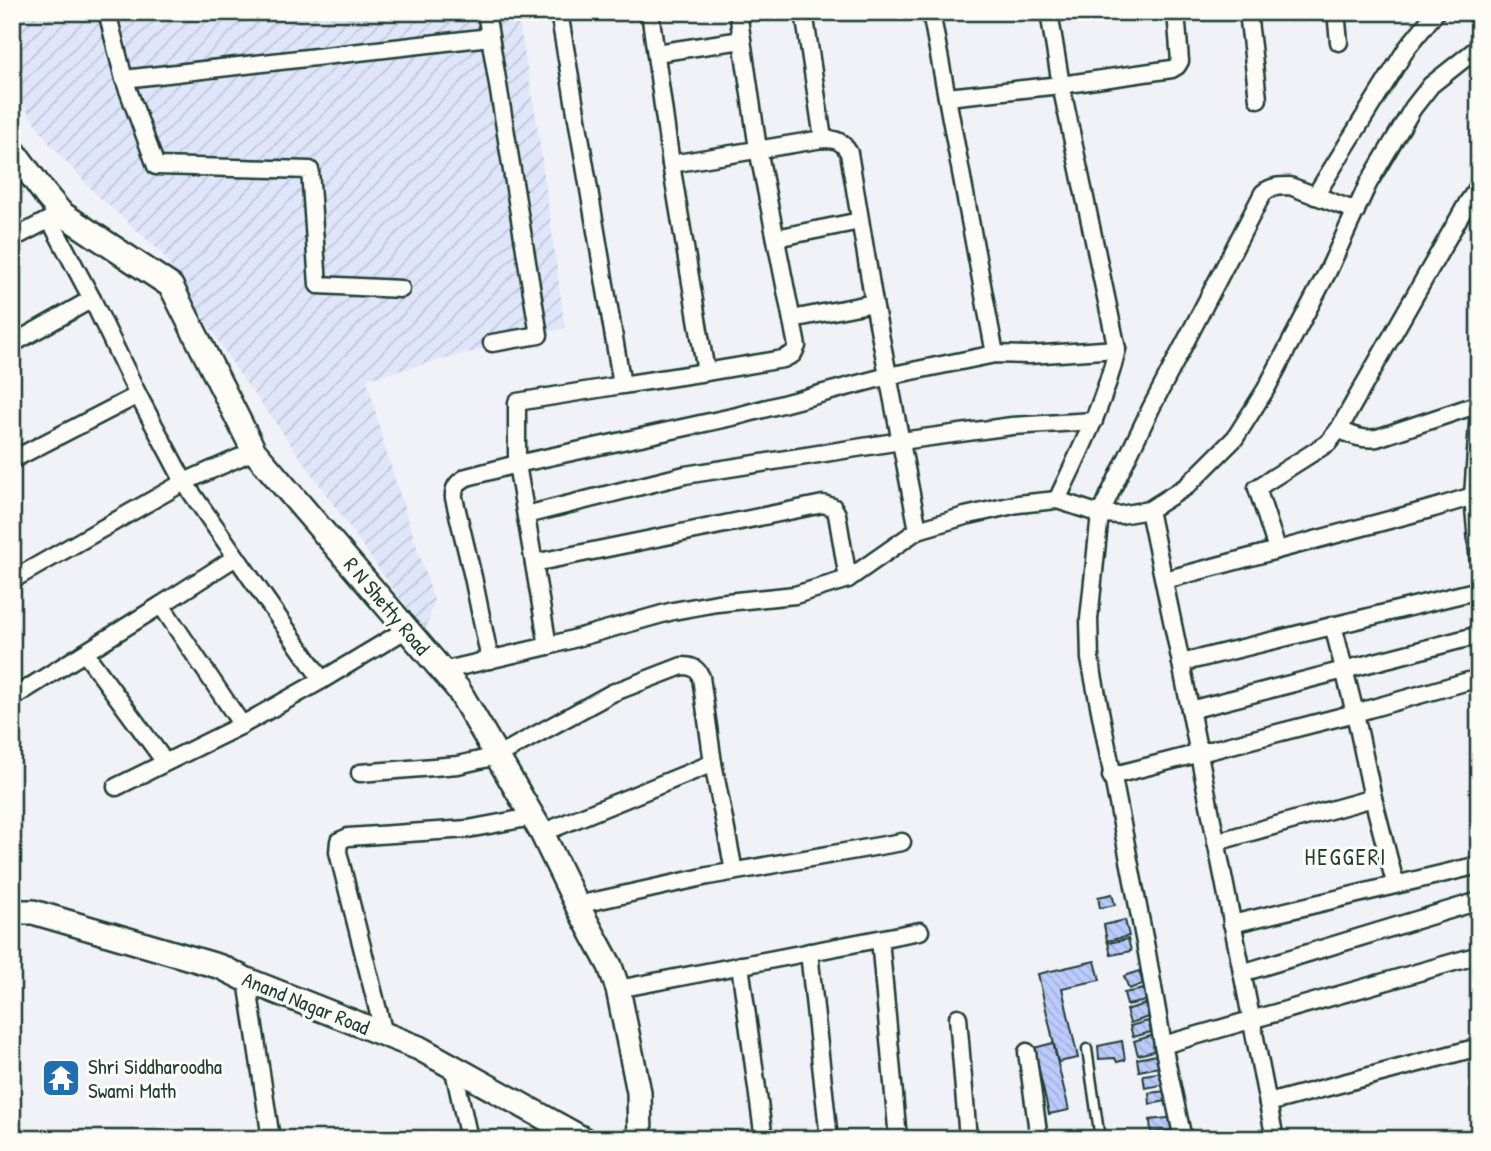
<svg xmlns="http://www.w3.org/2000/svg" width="1491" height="1151" viewBox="0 0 1491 1151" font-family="'Patrick Hand',sans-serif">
  <defs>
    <pattern id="industrial-furrows" width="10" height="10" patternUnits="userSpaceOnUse" patternTransform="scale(1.75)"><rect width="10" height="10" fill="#e0e6f9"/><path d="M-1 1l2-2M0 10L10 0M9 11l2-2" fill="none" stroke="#c0c6d6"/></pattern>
    <pattern id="building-back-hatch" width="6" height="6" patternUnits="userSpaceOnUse" patternTransform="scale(1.75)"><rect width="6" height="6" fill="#bccbfc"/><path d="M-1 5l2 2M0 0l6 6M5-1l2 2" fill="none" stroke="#a1afd9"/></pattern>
  </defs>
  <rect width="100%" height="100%" fill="#f0f2f8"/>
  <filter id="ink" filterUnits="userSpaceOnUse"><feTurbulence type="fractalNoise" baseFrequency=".0143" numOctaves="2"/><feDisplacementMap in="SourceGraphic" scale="14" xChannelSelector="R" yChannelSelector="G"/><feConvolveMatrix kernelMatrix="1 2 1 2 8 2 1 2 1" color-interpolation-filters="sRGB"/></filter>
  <g filter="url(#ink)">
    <polygon fill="url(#industrial-furrows)" points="12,12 517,12 536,116 565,328 367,379 384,445 434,600 425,634 270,415 242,378 161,252 95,193 50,144 12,89"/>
    <g fill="url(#building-back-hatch)" stroke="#1f3d34" stroke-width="2">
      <polygon points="1112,894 1115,905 1100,908 1098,897"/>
      <polygon points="1125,920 1129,936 1107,941 1104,925"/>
      <polygon points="1128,939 1131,951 1111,955 1108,943"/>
      <polygon points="1095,961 1100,980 1062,988 1078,1058 1058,1062 1038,974"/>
      <polygon points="1139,971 1143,984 1129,989 1124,976"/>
      <polygon points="1144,989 1146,1001 1127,1005 1124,993"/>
      <polygon points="1145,1004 1149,1017 1130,1023 1126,1010"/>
      <polygon points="1148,1021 1151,1032 1133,1037 1130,1026"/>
      <polygon points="1154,1035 1158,1050 1138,1055 1134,1041"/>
      <polygon points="1122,1041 1125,1060 1117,1062 1115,1058 1099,1059 1098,1046"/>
      <polygon points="1053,1043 1069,1110 1049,1114 1034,1048"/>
      <polygon points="1156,1055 1159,1067 1139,1071 1137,1059"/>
      <polygon points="1163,1072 1166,1084 1145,1088 1143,1075"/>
      <polygon points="1166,1091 1167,1101 1150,1104 1149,1093"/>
      <polygon points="1176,1117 1177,1130 1151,1133 1150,1120"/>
      <polygon points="1177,1130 1178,1139 1152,1139 1151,1133"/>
    </g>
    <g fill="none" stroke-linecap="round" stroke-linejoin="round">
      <g stroke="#1f3d34" stroke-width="13">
        <polyline id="lane" points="1087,1049 1100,1139"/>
      </g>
      <g stroke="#1f3d34" stroke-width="21">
        <g id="street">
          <polyline points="107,12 124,79 156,166 310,170 318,285 401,289"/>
          <polyline points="486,12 539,335 492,343"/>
          <polyline points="650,12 671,164 706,372"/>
          <polyline points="804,12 823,139"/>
          <polyline points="931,12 995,354"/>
          <path d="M1049,12L1061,85L1117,349C1105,402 1080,451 1057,500"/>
          <polyline points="1248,12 1258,99"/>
          <polyline points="1336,12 1339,42"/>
          <polyline points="656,53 742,40"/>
          <polyline points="124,79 490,37"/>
          <polyline points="947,97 1061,85 1172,69 1177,66 1180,61 1176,12"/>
          <path d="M671,164L823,139C837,139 842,141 849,153L874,303L918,530"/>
          <polyline points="1315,196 1407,48 1436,12"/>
          <polyline points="50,220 92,299 138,395 184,482 322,680"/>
          <polyline points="776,238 860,221"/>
          <polyline points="12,239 56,216"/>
          <polyline points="792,319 874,303"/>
          <polyline points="12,344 92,299"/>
          <polyline points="622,385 706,372 783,359 793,354 797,346 758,149 738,12"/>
          <polyline points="1479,409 1473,496 1479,565"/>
          <path d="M1339,429C1352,436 1362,440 1377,438L1479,404"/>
          <polyline points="12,460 138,395"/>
          <polyline points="1149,510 1181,663 1275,1139"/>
          <polyline points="526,515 685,475 901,441 1012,426 1094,421"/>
          <polyline points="1277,549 1257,488 1328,443 1339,429 1468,202 1479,186"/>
          <polyline points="534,563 823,504 833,507 837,514 848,579"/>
          <polyline points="12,580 184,482 254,451"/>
          <polyline points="1165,580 1434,508 1473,496"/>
          <polyline points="161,605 236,557"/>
          <polyline points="1333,625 1355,713 1373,798"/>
          <polyline points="548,646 673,611 717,603 795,595 848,579 918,530 965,516 1018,504 1057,500 1100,514 1120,515 1149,510 1187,486 1235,438 1266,389 1328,271 1368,184 1413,108 1431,85 1479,47"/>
          <polyline points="85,653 165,762"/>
          <path d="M490,660L473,577L454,498C453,487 458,482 467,477L517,464V402L622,385L559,12"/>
          <polyline points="1181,663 1479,590"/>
          <polyline points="442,671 548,646 517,464 737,416 888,376 995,354 1029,355 1117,349"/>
          <polyline points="12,698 161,605 242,725"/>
          <polyline points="1190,710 1479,635"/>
          <path d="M360,773L458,765L497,756L612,693L682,666C692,666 697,668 701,677L713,763L734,871"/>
          <polyline points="1111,776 1355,713 1479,678"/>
          <polyline points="116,787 242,725 322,680 407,629"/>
          <polyline points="542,833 713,763"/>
          <polyline points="1216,842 1373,798 1395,883"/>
          <polyline points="577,905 708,876 902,842"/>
          <polyline points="1232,924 1479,865"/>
          <polyline points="880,939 898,1139"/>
          <polyline points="809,952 829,1139"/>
          <polyline points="740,965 764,1139"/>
          <polyline points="1242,973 1479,901"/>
          <polyline points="247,980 271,1139"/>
          <polyline points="618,989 920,931"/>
          <polyline points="958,1017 968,1139"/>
          <polyline points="384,1034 338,852 339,841 348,837 468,829 532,817"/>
          <polyline points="1163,1045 1479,955"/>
          <polyline points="1027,1052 1039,1139"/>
          <polyline points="453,1066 469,1139"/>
          <polyline points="1268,1103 1479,1047"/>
          <path d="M1183,1139L1163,1045L1147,953L1090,659L1089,619L1100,514L1151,408L1263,193C1272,186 1279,186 1290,186L1356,211"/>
          <polyline points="1478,1139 1479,1138"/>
        </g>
      </g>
      <g stroke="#1f3d34" stroke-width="28">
        <g id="secondary">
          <polyline points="12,149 45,194 61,213 171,286 254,451 458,689 542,833 577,905 610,966 618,989 639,1092 640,1139"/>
          <polyline points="12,912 33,912 221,967 247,980 419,1048 583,1139"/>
        </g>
      </g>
      <use href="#lane" stroke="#fdfcf7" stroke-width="8"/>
      <use href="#street" stroke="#fdfcf7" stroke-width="16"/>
      <use href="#secondary" stroke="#fdfcf7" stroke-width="23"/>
    </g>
  </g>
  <defs>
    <g id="temple-square" transform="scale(2.0125)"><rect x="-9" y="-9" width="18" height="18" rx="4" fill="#1f6fb2" stroke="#fdfcf7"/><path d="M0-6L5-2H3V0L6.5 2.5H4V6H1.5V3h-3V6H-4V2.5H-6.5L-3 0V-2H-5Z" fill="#fff"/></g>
  </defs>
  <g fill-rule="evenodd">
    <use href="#temple-square" x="61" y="1078"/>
  </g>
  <g text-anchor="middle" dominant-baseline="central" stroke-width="6" stroke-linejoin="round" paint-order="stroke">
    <g font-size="21" fill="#1f3d34" stroke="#fdfcf7">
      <text transform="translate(387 606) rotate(50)">R N Shetty Road</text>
      <text transform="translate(306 1003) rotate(22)">Anand Nagar Road</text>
    </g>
    <g font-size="21" fill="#1f3d34" stroke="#fdfcf7" text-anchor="start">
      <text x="88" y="1066">Shri Siddharoodha<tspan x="88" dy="24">Swami Math</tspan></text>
    </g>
    <g font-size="23" letter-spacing="2" fill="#1f3d34" stroke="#fdfcf7">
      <text x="1346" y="856">HEGGERI</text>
    </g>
  </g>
  <rect width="1491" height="1151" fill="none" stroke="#fdfcf7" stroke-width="42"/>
  <rect x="21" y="21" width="1449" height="1109" fill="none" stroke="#1f3d34" stroke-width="2.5" filter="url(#ink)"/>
</svg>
